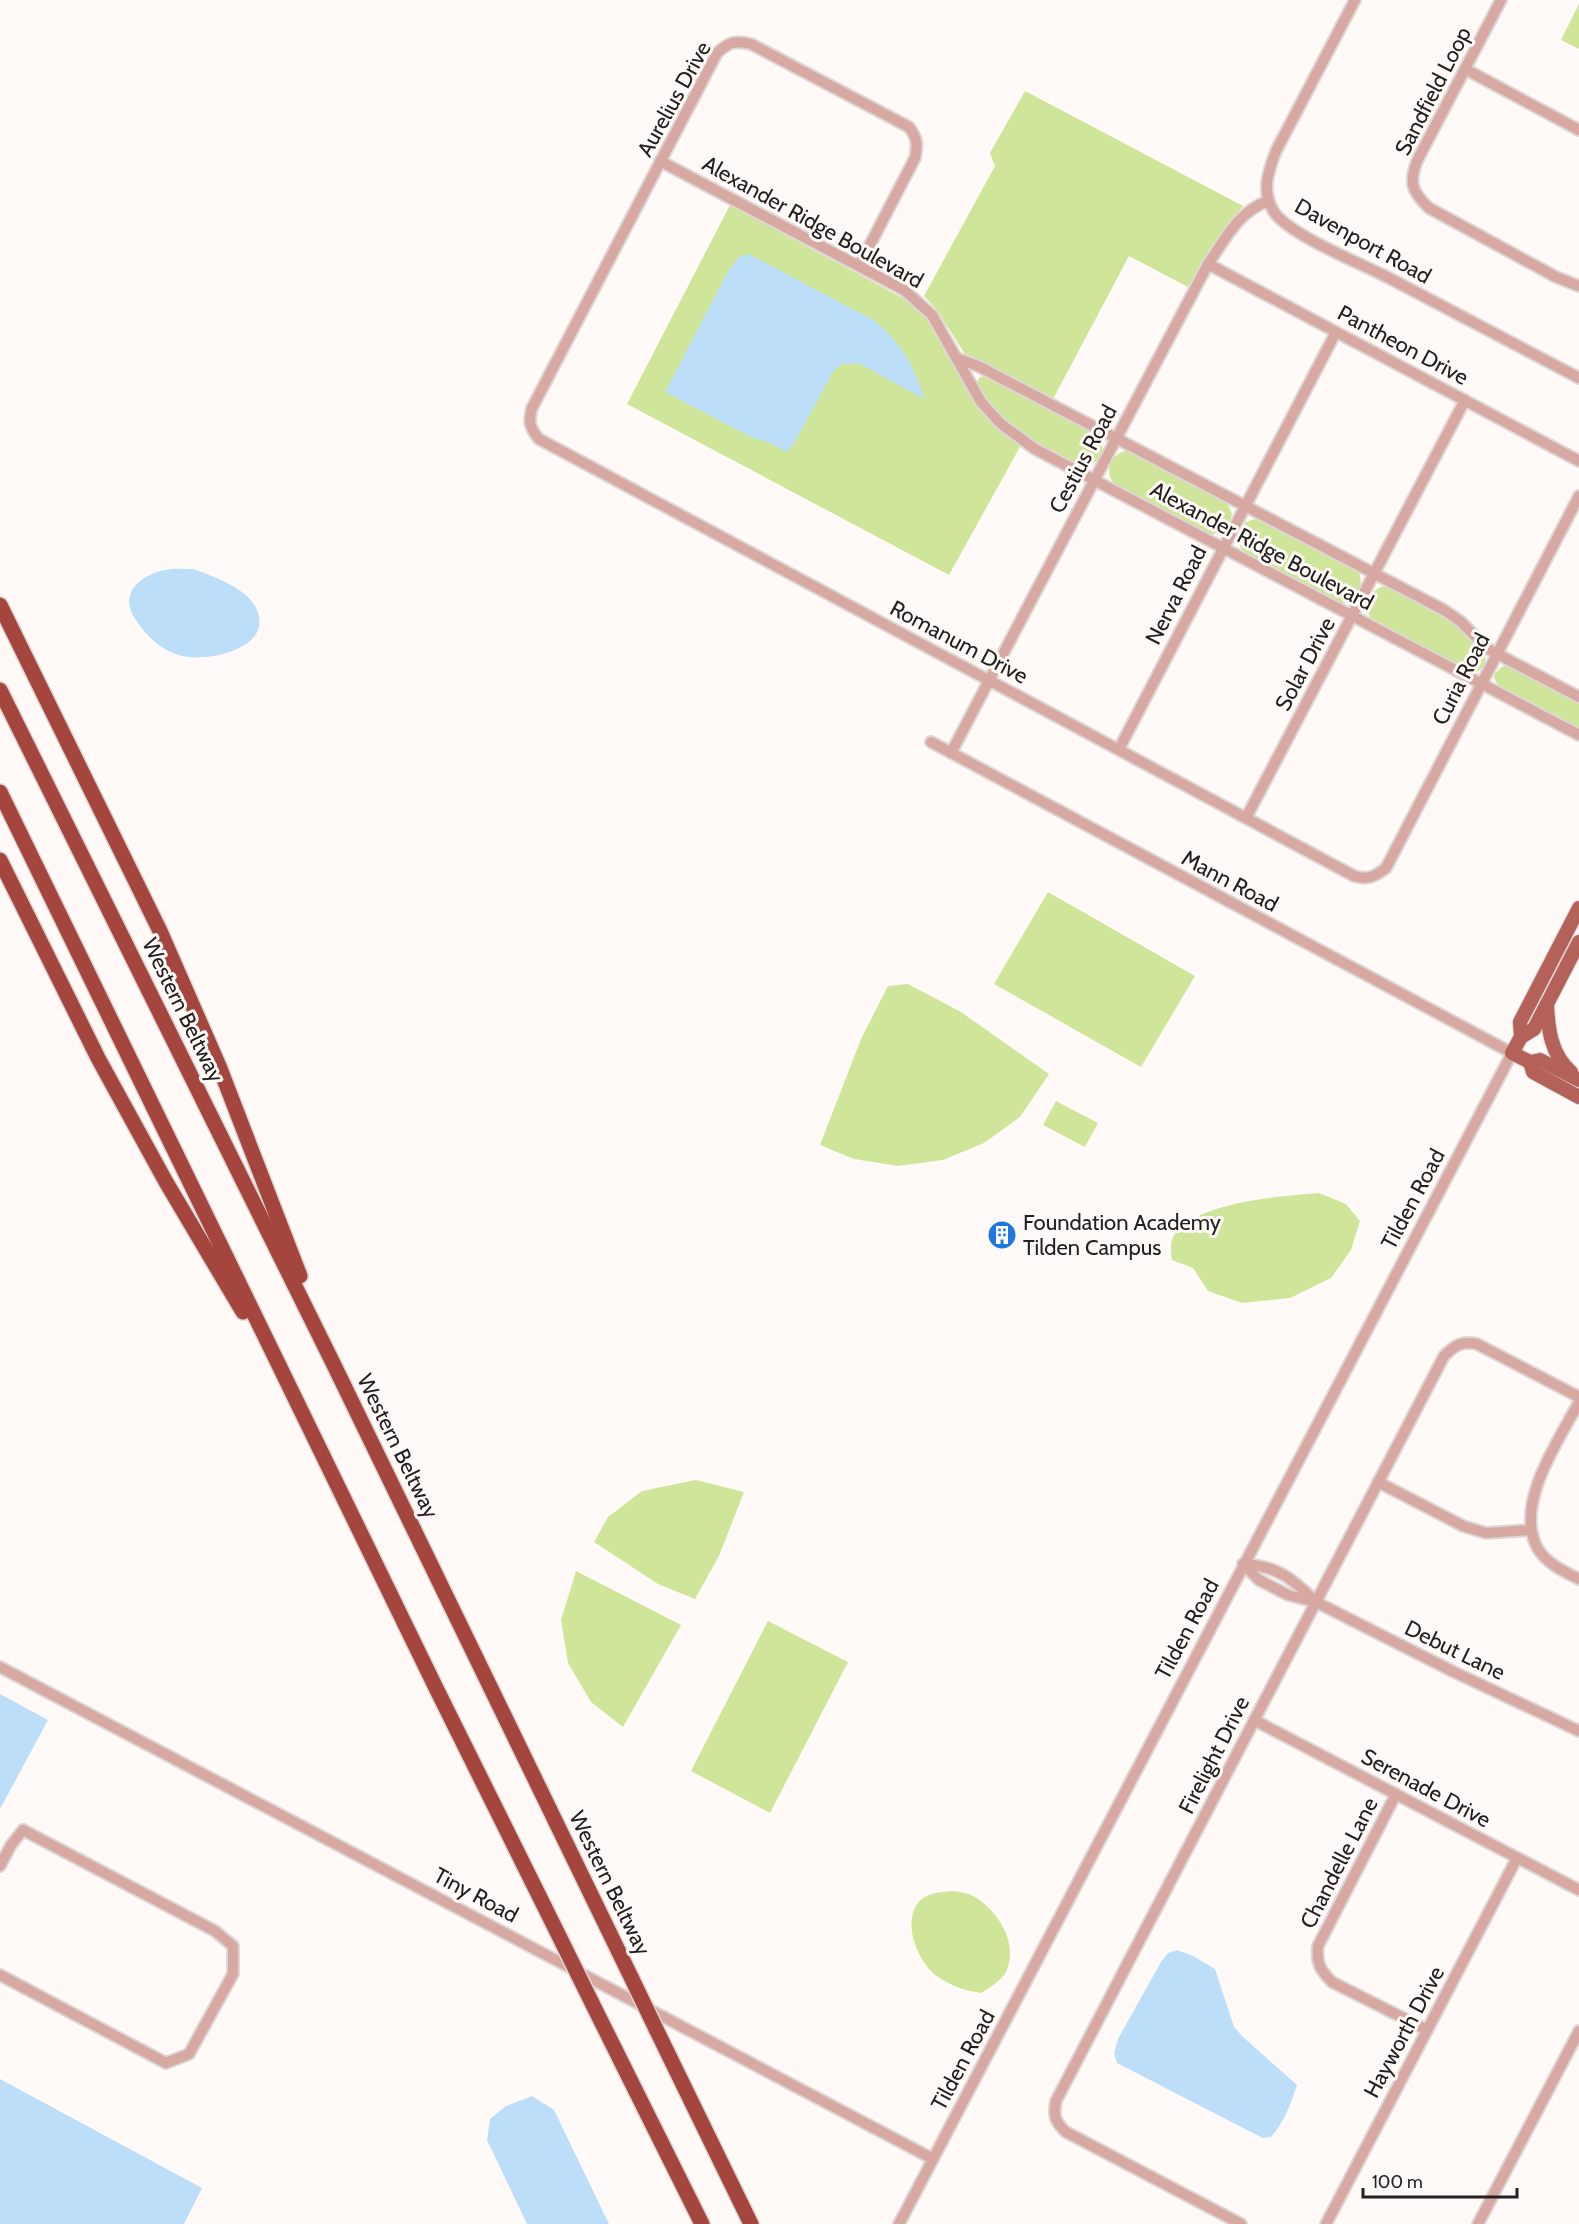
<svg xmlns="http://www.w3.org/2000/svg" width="1579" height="2224" viewBox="0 0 1579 2224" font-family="Cabin,sans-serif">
  <rect width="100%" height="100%" fill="#fffaf8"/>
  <g fill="#cfe69a">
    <polygon points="1579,4 1579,49 1561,40"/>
    <polygon points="1025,91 1243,206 1210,249 1188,287 1129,256 1053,399 965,354 936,309 924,296 995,166 990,153"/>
    <path d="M730,205L912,303C928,317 936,334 946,352C966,388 986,422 1021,445L949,575L627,404Z"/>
    <path d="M986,375L1099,435C1108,451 1098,466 1081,467C1048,451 1017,435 992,407C986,400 980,393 977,384L979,378Z"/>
    <path d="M1125,451H1130L1226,501L1232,514C1229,528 1220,537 1205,533L1116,486C1104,474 1108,456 1125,451Z"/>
    <path d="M1259,519L1358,571C1365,584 1358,599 1344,603L1334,601L1243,552L1237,541C1239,527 1245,519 1259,519Z"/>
    <path d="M1383,586L1392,587C1423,603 1446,614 1471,639C1481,649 1495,661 1477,672L1468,671L1373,621C1362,608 1367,592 1383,586Z"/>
    <polygon points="1503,666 1510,666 1579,702 1579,729 1499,687 1494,678 1495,673"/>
    <polygon points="1048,892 1195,976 1141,1067 994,984"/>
    <polygon points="908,984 961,1012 1049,1074 1020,1117 984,1143 943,1160 898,1166 854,1159 820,1145 861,1039 888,986"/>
    <polygon points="1056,1101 1098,1123 1085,1147 1043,1125"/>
    <path d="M1319,1193L1346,1204L1360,1221L1351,1250L1331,1278L1290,1298L1242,1303L1208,1291L1193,1268L1172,1260C1171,1253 1170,1243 1173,1237C1193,1202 1282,1196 1319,1193Z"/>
    <polygon points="696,1480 744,1492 719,1556 695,1599 658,1584 594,1542 608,1517 642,1491"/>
    <polygon points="576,1571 681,1625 623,1727 591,1702 568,1663 561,1620"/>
    <polygon points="768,1621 848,1662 770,1813 691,1771"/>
    <path d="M953,1891C960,1892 969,1893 975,1897C999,1912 1019,1944 1006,1972C1002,1980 989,1988 981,1993C965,1991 952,1986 938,1977C920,1965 903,1927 916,1906C923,1893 940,1892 953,1891Z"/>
  </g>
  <g fill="#bddef9">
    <path d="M749,254L875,321C900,342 916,368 924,399L866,367L857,363L842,364L833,372L793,445L786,452L770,443L749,436L665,392L730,268L740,256Z"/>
    <path d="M193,569C214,577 247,587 257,610C273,649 208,662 182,656C162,651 147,637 136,620C118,595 139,575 165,570C174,568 184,569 193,569Z"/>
    <polygon points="0,1694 48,1720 0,1809"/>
    <path d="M1177,1950L1193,1956L1215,1969L1234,2027L1243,2037L1297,2085C1291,2103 1284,2123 1271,2137L1263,2138L1249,2131L1117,2063L1114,2053L1118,2039L1161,1962L1168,1953Z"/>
    <polygon points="0,2079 202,2188 184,2224 0,2224"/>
    <polygon points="532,2096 554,2110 609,2224 527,2224 487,2140 490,2119 506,2106"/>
  </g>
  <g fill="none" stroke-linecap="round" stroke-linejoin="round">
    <g stroke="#dcd7d5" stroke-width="14">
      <g id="minor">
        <path d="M1355,0L1276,151C1268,172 1261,191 1274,212C1291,236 1360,263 1389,278C1452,311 1516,345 1579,378"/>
        <path d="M1501,0L1418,159C1408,182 1412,192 1429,208L1556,277L1579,286"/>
        <polyline points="1465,69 1579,130"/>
        <polyline points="660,161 904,290 932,315 981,402 1001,424 1035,449 1579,735"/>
        <polyline points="1208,264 1579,461"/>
        <path d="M859,266L915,158C918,144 917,138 909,127L751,44C735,40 729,42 717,53L532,408C528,422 530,428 539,439L1354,876C1368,880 1374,877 1386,868L1579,496"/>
        <polyline points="956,358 978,366 1444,610 1460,621 1488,649 1579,697"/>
        <polyline points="1119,749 1336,332"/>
        <path d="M951,753L1208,264C1226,238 1238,212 1268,201"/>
        <polyline points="1246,818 1465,400"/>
        <path d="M1579,1402C1559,1440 1513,1505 1538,1549C1547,1564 1565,1572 1579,1579"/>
        <polyline points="1378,1482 1463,1526 1486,1533 1531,1530"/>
        <polyline points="1243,1564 1259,1580 1288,1595 1316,1602 1454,1672 1579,1731"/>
        <path d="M1243,1564C1277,1566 1292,1578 1315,1601"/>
        <polyline points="0,1667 933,2159"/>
        <polyline points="1254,1720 1579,1890"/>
        <path d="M1396,1794L1318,1946C1316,1963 1320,1970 1332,1982L1427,2030"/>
        <polyline points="0,1866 11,1845 23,1830 215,1931 233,1946 233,1974 189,2054 166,2063 0,1975"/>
        <polyline points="899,2224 1512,1053 931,742"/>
        <path d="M1241,2224L1066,2132C1055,2122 1053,2115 1056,2101L1444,1356C1455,1345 1462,1341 1477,1344L1579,1397"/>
        <polyline points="1326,2224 1517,1858"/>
        <polyline points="1478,2224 1579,2031"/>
      </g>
    </g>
    <g stroke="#dcd7d5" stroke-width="16">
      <g id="major">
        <polyline points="1579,942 1534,1029 1521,1037 1512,1053 1530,1062 1540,1060 1579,1080"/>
        <path d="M1547,1004C1548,1029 1551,1055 1571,1072"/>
        <polyline points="1521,1037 1520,1022 1579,908"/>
        <polyline points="1530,1062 1533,1072 1579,1097"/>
      </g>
    </g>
    <g stroke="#dcd7d5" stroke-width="18">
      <g id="highway">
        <polyline points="0,605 160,931 219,1066 300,1276"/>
        <polyline points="0,690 333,1363 632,1979"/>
        <polyline points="0,792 436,1688 560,1938"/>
        <polyline points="0,860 98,1058 166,1182 243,1312"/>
        <polyline points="592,2003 702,2224"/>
        <polyline points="656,2029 751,2224"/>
      </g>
    </g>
    <use href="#minor" stroke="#d8a8a3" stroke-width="10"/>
    <use href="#major" stroke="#b36159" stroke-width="14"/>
    <use href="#highway" stroke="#a4453e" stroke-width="15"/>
    <g stroke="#dcd7d5" stroke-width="18" stroke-linecap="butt">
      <g id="highway-bridge">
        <polyline points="560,1938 592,2003"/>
        <polyline points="632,1979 656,2029"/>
      </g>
    </g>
    <use href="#highway-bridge" stroke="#a4453e" stroke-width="15"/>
  </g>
  <defs>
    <g id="building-disc" transform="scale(1.5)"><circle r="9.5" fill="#1f78e1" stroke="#fffaf8"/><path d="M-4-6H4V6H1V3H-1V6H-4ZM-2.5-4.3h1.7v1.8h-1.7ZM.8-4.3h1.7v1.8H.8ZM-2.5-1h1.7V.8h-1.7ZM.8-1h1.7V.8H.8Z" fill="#fff"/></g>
  </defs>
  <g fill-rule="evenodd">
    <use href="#building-disc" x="1002" y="1235"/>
  </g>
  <g text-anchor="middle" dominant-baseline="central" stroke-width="6" stroke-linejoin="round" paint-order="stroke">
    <g font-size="22" fill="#232120" stroke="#fffaf8">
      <text transform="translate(1433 91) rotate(-63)">Sandfield Loop</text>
      <text transform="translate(674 99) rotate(-61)">Aurelius Drive</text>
      <text transform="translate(813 222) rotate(29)">Alexander Ridge Boulevard</text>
      <text transform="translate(1363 241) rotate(29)">Davenport Road</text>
      <text transform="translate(1403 345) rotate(28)">Pantheon Drive</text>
      <text transform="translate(1083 459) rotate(-62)">Cestius Road</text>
      <text transform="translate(1262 546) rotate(28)">Alexander Ridge Boulevard</text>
      <text transform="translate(1176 595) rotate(-63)">Nerva Road</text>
      <text transform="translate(959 642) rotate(28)">Romanum Drive</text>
      <text transform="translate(1305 664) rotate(-62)">Solar Drive</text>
      <text transform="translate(1461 679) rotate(-63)">Curia Road</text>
      <text transform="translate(1230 881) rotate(28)">Mann Road</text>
      <text transform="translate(183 1010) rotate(64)">Western Beltway</text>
      <text transform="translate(1413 1199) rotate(-62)">Tilden Road</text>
      <text transform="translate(398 1446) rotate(64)">Western Beltway</text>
      <text transform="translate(1187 1629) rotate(-62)">Tilden Road</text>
      <text transform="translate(1455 1650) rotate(26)">Debut Lane</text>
      <text transform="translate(1214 1755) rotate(-63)">Firelight Drive</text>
      <text transform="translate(1426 1788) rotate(28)">Serenade Drive</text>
      <text transform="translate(1339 1863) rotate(-63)">Chandelle Lane</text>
      <text transform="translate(610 1883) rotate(64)">Western Beltway</text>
      <text transform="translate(476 1895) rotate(28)">Tiny Road</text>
      <text transform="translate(1404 2032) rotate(-62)">Hayworth Drive</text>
      <text transform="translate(963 2060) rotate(-62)">Tilden Road</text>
    </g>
    <g font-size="22" fill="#232120" stroke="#fffaf8" text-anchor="start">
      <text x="1023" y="1222">Foundation Academy<tspan x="1023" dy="25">Tilden Campus</tspan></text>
    </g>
  </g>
  <path d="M1363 2188v9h154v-9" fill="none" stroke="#232120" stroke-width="3"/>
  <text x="1372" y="2188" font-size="18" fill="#232120" stroke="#fffaf8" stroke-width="4.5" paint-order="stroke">100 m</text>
</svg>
